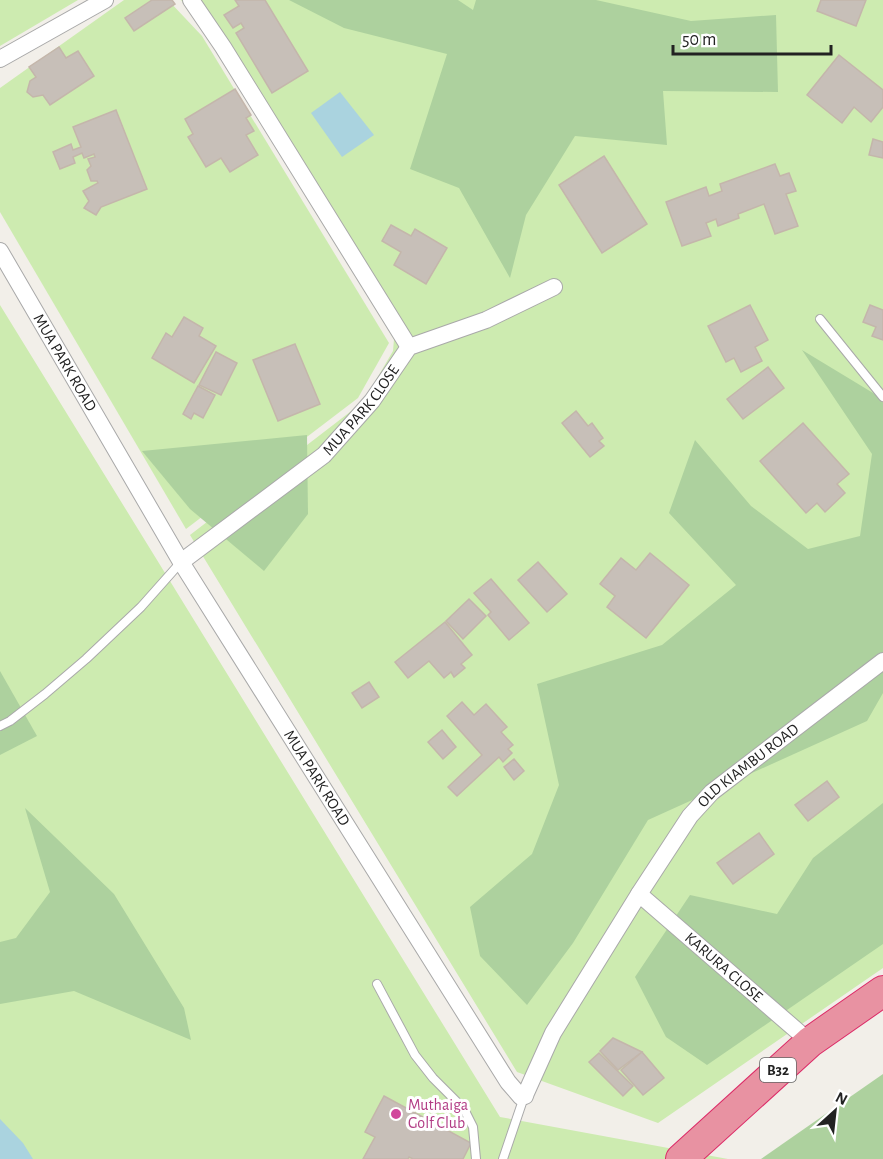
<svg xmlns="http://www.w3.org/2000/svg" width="883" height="1159" viewBox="0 0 883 1159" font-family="'Alegreya Sans',sans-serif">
  <rect width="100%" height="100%" fill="#f2efe9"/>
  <g fill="#cdebb0">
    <polygon points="0,0 78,0 0,46"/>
    <polygon points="124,0 168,0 202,36 389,343 358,398 186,529 0,212 0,88"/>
    <polygon points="181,0 883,0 883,968 658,1123 517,1072 190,535 363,402 393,351 394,339 209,38"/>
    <polygon points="0,305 500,1117 728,1159 0,1159"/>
  </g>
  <g fill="#add19e">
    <polygon points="289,0 458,0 473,10 476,0 596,0 691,21 776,15 778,92 663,91 667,145 575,136 526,215 510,278 459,188 410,169 447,54 344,28"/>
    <polygon points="802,350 883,399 883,693 867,721 648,820 573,943 527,1005 480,956 470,907 532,854 559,785 537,684 662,645 736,585 669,513 695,440 751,506 808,549 860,536 872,454"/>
    <polygon points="307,435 308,514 264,571 190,509 142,451"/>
    <polygon points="0,671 37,736 0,755"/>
    <polygon points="883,803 883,944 707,1065 666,1037 635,977 690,895 777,914 813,858"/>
    <polygon points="25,808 114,894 184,1008 191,1040 74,991 0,1004 0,942 16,938 50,892"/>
    <polygon points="883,1074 883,1159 761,1159"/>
  </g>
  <g fill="#aad3df">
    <polygon points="340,92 374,135 342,157 311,113"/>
    <polygon points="0,1119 23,1143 33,1159 0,1159"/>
  </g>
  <g fill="#c7bfb8" stroke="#c4b6ab" stroke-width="1.5">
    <polygon points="152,0 172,0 175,4 134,31 125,18"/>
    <polygon points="235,0 265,0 308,71 272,93 236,33 244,28 241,23 233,28 224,15 239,6"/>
    <polygon points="821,0 866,0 856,26 817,11"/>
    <polygon points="59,47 66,58 78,51 94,76 50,105 43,95 33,97 27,92 30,81 36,77 29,67"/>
    <polygon points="839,55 883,90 883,107 871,122 854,107 842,123 807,95"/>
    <polygon points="235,89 251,115 246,118 254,131 246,135 258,155 230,172 221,158 206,167 188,137 193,134 185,119"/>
    <polygon points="116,110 147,189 101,207 96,215 84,208 89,201 83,191 98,183 97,181 91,181 87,170 91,166 88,159 95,157 94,154 84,158 82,153 73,157 75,163 60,169 53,152 71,144 73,150 81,147 73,127"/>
    <polygon points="873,139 883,142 883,158 869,155"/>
    <polygon points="604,156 647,224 602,253 559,185"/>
    <polygon points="775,164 780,176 789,173 796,191 786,194 798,226 775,234 764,204 738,214 739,218 718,226 716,219 706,223 711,236 682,246 666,202 706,187 709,196 722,191 720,184"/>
    <polygon points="391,225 411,236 415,229 447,248 426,284 394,265 401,252 382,241"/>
    <polygon points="750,305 768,340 755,347 762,361 741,372 734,358 726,362 708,326"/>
    <polygon points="870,305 883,310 883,340 872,336 876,327 863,322"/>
    <polygon points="184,317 203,328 199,336 216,346 194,383 152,358 166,333 172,337"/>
    <polygon points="295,344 320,404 278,421 253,360"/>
    <polygon points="216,352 237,363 221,395 199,385"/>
    <polygon points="768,367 784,388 743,419 727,399"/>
    <polygon points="198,386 215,395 203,418 194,413 191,419 183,414"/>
    <polygon points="576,411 588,426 592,423 603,438 599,441 604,446 590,457 562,423"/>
    <polygon points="803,423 849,474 837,484 845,493 825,512 817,503 806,513 760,461"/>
    <polygon points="650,553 689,585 646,638 607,607 615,596 600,584 621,558 636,570"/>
    <polygon points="538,562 567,594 547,612 518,580"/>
    <polygon points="491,579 529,623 509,640 488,615 491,612 474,593"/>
    <polygon points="469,599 486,616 463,639 446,621"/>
    <polygon points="445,622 472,655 461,664 465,668 454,677 451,672 444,678 429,661 408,678 395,662"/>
    <polygon points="369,682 379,697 362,708 352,693"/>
    <polygon points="462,702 474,715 486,704 507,727 501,732 513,745 508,749 512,753 503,762 499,757 457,796 448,787 482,755 447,716"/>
    <polygon points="442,730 456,747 443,759 428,742"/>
    <polygon points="514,759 524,771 514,780 504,767"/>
    <polygon points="827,781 839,797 808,821 795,805"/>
    <polygon points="759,833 774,854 733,884 717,863"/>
    <polygon points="613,1038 642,1052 618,1070 600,1051"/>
    <polygon points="642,1052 664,1078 643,1095 621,1070"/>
    <polygon points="599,1053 633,1086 623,1096 589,1062"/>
    <polygon points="384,1096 471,1143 463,1159 413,1159 409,1157 408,1159 363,1159 375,1137 365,1132"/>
  </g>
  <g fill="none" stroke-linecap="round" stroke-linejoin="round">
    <g stroke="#a9a9a9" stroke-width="10">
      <g id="lane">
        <polyline points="820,319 883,397"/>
        <polyline points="0,726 10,721 45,694 86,659 141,607 181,562"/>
        <polyline points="377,984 415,1055 433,1078 464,1109 473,1127 476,1159"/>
        <polyline points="503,1159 524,1097"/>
      </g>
    </g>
    <g stroke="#a9a9a9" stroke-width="18">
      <g id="street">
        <polyline points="191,0 223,47 409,347"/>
        <polyline points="0,59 105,0"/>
        <path id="s1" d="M0,251L181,562L508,1082L521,1097L525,1096L526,1093L553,1033L639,894L690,816L712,792L883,661"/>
        <path id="s2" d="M181,562L324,455L372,401L409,347L486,320L554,287"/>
        <path id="s3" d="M639,894L810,1042"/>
      </g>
    </g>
    <g stroke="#dc2a67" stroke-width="32">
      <polyline id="highway" points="681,1159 810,1042 883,991"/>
    </g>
    <use href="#lane" stroke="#fff" stroke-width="8"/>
    <use href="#street" stroke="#fff" stroke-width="16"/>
    <use href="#highway" stroke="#e892a2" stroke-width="30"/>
  </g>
  <circle fill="#d1479c" stroke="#fff" stroke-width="2" cx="396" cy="1114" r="6"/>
  <g text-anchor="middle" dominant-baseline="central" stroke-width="6" stroke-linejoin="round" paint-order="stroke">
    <rect fill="#fff" stroke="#646464" stroke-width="1.5" x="760" y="1058" width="36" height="24" rx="4.5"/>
    <g font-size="15" font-weight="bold" fill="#222">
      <text x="778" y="1070">B32</text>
    </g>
    <g font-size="16" fill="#222" stroke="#fff">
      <text stroke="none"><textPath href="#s1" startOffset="129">MUA PARK ROAD</textPath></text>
      <text stroke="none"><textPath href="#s2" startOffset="237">MUA PARK CLOSE</textPath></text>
      <text stroke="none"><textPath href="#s1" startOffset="1401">OLD KIAMBU ROAD</textPath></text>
      <text stroke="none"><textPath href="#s1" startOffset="615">MUA PARK ROAD</textPath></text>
      <text stroke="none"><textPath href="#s3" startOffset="112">KARURA CLOSE</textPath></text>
    </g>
    <g font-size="16" fill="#b23c85" stroke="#fff" text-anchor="start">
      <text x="408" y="1105">Muthaiga<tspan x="408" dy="18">Golf Club</tspan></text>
    </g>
  </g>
  <g transform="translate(835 1111) rotate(27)" stroke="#ffffff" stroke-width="4.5" paint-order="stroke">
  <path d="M0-4.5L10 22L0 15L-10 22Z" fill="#222222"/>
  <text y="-9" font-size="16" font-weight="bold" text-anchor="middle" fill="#222222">N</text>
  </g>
  <path d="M673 45v9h158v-9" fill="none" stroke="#222222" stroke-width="3"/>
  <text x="682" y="45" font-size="18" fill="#222222" stroke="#ffffff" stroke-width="4.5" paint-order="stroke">50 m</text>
</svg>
